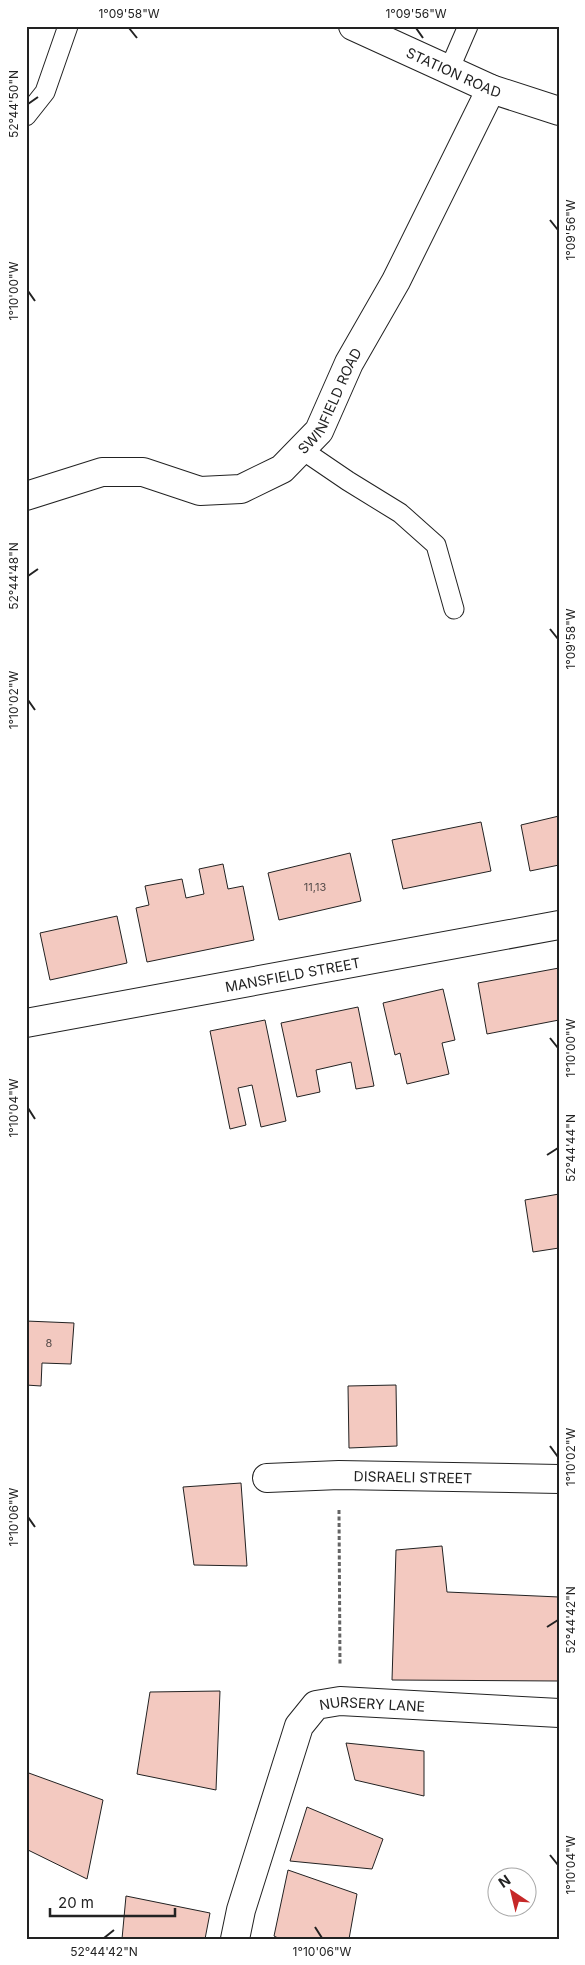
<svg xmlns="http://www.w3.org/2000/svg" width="585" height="1965" viewBox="0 0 585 1965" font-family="Inter,sans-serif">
  <rect width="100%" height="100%" fill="#fff"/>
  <g fill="#f3c9c0" stroke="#222">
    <polygon points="559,816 559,865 530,871 521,825"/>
    <polygon points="481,822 491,871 403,889 392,840"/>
    <polygon points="350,853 361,901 279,920 268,873"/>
    <polygon points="223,864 228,889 243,886 254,940 147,962 136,908 149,905 145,886 182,879 186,898 204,894 199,869"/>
    <polygon points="117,916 127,963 50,980 40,933"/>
    <polygon points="559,968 559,1020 487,1034 478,983"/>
    <polygon points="443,989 455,1040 442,1043 449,1074 407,1084 400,1053 395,1055 383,1003"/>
    <polygon points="358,1007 374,1086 356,1089 351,1062 316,1070 320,1092 297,1097 281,1023"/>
    <polygon points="265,1020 286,1121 261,1127 252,1085 238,1088 246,1125 230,1129 210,1031"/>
    <polygon points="559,1194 559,1248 533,1252 525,1200"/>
    <polygon points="26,1321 74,1323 71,1364 42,1363 41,1386 26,1385"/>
    <polygon points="396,1385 397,1446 349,1448 348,1386"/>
    <polygon points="241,1483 247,1566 194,1565 183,1487"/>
    <polygon points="442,1546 447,1592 559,1597 559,1681 392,1680 396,1550"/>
    <polygon points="220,1691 216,1790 137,1774 150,1692"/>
    <polygon points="346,1743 424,1751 424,1796 355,1780"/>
    <polygon points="26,1772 103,1800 87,1879 26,1849"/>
    <polygon points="307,1807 383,1839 372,1869 290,1861"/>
    <polygon points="288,1870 357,1894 349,1939 280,1939 274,1936"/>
    <polygon points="126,1896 210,1913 205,1939 122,1939"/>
  </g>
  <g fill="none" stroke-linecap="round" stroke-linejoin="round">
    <g stroke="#222" stroke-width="21">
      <g id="lane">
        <polyline points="449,70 468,26"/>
        <polyline points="26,116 45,92 68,26"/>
        <polyline points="301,449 348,481 400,513 436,545 454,609"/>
      </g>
    </g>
    <g stroke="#222" stroke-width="30">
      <g id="street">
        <path id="s1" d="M353,26L491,89L559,111"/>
        <path id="s2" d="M26,496L102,472H143L200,491L241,489L282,469L319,431L349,363L396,281L491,89"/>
        <path id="s3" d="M26,1023L559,925"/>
        <path id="s4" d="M267,1478L339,1475L559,1479"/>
        <path id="s5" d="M235,1939L241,1910L299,1726L316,1705L340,1701L559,1713"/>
      </g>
    </g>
    <polyline stroke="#646464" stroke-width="3" stroke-dasharray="4 2.5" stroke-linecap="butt" points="339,1510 340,1666"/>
    <use href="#lane" stroke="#fff" stroke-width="19"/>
    <use href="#street" stroke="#fff" stroke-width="28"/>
  </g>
  <path fill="none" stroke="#222" stroke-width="2" d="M129,28L137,38M416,28L423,38M28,104L38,97M550,220L558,230M28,291L35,301M28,576L38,569M550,629L558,639M28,700L35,710M550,1038L558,1048M28,1108L35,1119M547,1155L558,1148M550,1446L558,1457M28,1517L35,1527M547,1627L558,1620M550,1855L558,1865M315,1927L322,1938M104,1938L114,1930"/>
  <g text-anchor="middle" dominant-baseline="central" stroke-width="4" stroke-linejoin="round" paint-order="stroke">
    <g font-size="11" fill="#564c4a">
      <text x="315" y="887">11,13</text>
      <text x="49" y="1343">8</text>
    </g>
    <g font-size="14" fill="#222" stroke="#fff">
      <text stroke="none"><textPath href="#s1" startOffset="111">STATION ROAD</textPath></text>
      <text stroke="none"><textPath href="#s2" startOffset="352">SWINFIELD ROAD</textPath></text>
      <text stroke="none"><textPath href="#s3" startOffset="271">MANSFIELD STREET</textPath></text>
      <text stroke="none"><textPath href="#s4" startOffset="146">DISRAELI STREET</textPath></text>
      <text stroke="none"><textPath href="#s5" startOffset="306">NURSERY LANE</textPath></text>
    </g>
  </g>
  <rect width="585" height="1965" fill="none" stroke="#ffffff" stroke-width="55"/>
  <g transform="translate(512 1892) rotate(325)"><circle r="24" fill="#ffffff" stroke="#a7a7a7"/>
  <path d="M0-4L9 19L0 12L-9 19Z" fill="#c62828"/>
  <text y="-8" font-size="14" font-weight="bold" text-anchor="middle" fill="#222222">N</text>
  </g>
  <path d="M50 1908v8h125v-8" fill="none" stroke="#222222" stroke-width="2.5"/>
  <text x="58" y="1908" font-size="15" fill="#222222" stroke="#ffffff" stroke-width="4" paint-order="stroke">20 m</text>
  <rect x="28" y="28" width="530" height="1910" fill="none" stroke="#222" stroke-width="2"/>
  <g font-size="12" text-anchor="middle" fill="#222">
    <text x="129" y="18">1°09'58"W</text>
    <text x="416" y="18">1°09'56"W</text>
    <text transform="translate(14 104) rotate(-90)" y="4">52°44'50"N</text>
    <text transform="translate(571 230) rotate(-90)" y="4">1°09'56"W</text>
    <text transform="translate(14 291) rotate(-90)" y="4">1°10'00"W</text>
    <text transform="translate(14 576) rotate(-90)" y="4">52°44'48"N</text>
    <text transform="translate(571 639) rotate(-90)" y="4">1°09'58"W</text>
    <text transform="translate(14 700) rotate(-90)" y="4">1°10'02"W</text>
    <text transform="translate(571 1048) rotate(-90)" y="4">1°10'00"W</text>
    <text transform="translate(14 1108) rotate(-90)" y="4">1°10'04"W</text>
    <text transform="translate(571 1148) rotate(-90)" y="4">52°44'44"N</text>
    <text transform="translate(571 1457) rotate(-90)" y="4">1°10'02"W</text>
    <text transform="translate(14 1517) rotate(-90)" y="4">1°10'06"W</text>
    <text transform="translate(571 1620) rotate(-90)" y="4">52°44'42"N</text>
    <text transform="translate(571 1865) rotate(-90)" y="4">1°10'04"W</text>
    <text x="104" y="1956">52°44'42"N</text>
    <text x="322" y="1956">1°10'06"W</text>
  </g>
</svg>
